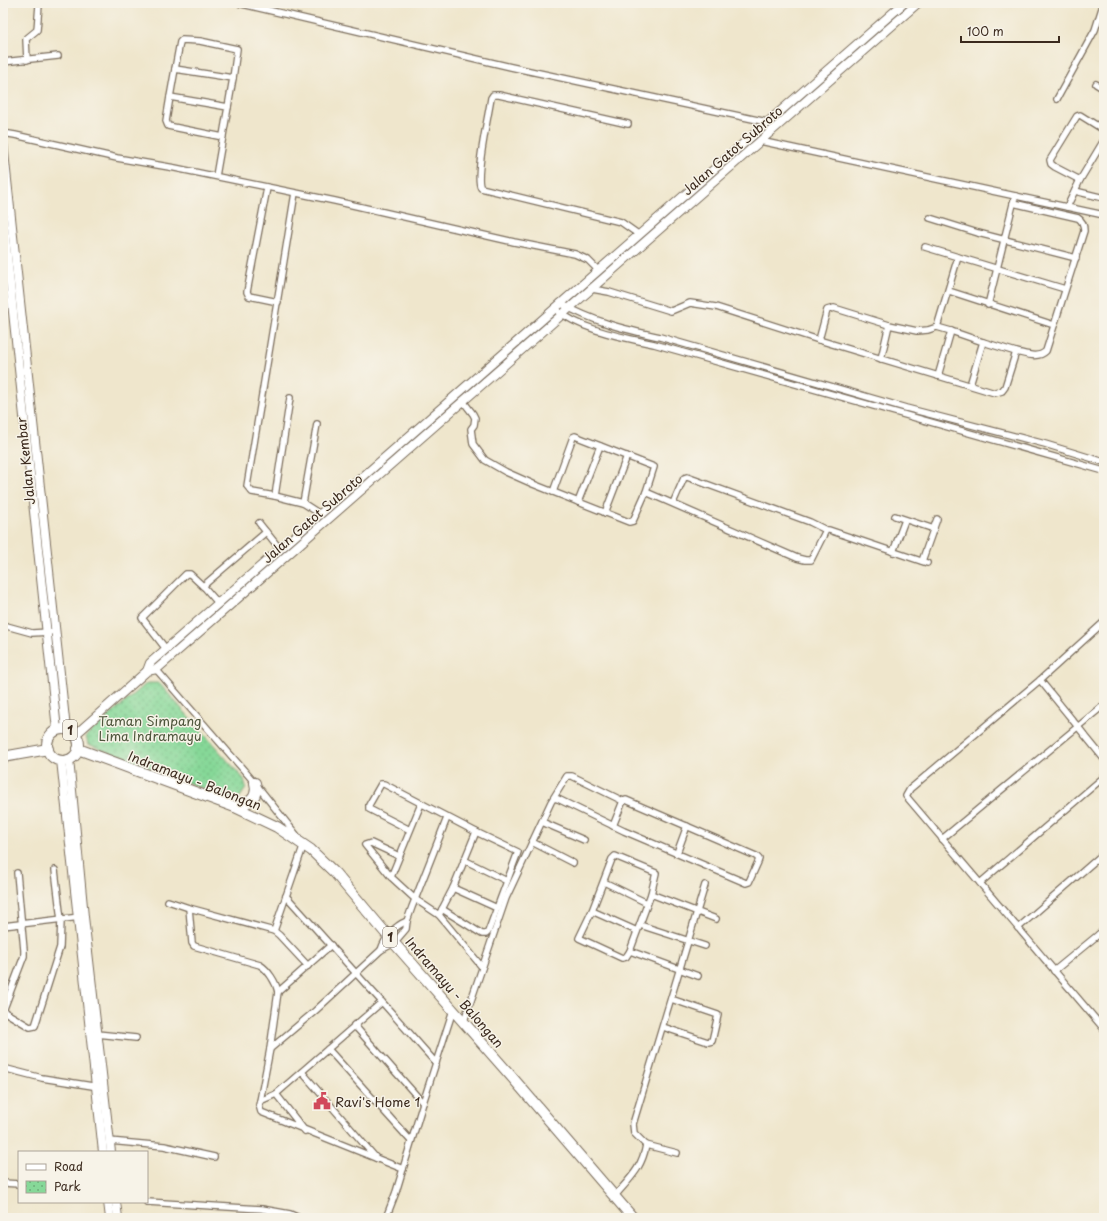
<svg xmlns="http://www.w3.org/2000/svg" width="1107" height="1221" viewBox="0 0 1107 1221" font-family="'Playpen Sans',sans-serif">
  <defs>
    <pattern id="park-dots" width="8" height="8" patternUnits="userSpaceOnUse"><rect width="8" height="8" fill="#86d898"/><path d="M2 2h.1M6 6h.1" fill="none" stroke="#6faf7b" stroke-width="1.8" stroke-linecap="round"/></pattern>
  </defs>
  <rect width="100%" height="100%" fill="#f7f3e8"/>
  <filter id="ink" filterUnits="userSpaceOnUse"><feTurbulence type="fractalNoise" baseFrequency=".025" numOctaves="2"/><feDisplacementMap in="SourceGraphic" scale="8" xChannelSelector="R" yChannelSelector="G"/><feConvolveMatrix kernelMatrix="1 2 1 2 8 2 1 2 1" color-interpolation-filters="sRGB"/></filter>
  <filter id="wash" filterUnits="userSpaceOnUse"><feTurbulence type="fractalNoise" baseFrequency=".012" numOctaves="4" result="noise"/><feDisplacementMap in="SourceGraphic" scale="16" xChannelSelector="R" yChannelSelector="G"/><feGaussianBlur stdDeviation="0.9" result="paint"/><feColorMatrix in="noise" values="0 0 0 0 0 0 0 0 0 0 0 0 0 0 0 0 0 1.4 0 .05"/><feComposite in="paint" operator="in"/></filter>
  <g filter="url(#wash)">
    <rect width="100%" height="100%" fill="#efe6cc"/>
    <polygon fill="url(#park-dots)" stroke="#60815b" points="147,683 159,683 244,779 246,788 240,797 232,800 88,744 86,736"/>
  </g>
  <g filter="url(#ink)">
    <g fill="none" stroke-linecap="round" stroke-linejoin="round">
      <g stroke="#7a6c5b" stroke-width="8">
        <g id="street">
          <polyline points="238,3 511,67 767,122"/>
          <polyline points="27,60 26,39 37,30 39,5"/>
          <polyline points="3,62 58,56"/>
          <polyline points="175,69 180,42 182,40 200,41 237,49 233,78"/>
          <polyline points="1096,84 1104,89"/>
          <polyline points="170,97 175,69 233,78 228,107"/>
          <polyline points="1057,99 1095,30 1103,5"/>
          <path d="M628,124L499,95H493L491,98C489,113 474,178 481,188L621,222L638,234"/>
          <polyline points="3,133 15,135 117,158 175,168 335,201 514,242 575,254 588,260 598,270"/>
          <polyline points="760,141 1104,215"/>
          <polyline points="216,176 228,107 170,97 166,121 168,126 223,137"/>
          <polyline points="1080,180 1055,167 1051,164 1050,160 1077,116 1080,115 1104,130"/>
          <polyline points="267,188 247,292 249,296 278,302"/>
          <polyline points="1075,191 1104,198"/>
          <polyline points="295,193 247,486 252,492 275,496 303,503 320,514"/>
          <polyline points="1067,207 1080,180 1104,140"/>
          <polyline points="930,218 978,233 1076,258"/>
          <polyline points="925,247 958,257"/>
          <path d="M592,289L609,292L671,311L690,303L716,307L819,340L995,393L1002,391L1005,387L1016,352C1026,354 1038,359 1046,351L1084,231C1084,225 1083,221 1078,218L1013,203"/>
          <polyline points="949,291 1054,325"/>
          <path d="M560,303C594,322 623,329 660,337L906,408L1045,444L1104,462"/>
          <polyline points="988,305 1015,196"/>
          <path d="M554,308C580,330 621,337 654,344L1104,471"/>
          <polyline points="889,325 917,331 928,330 937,327 951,331 938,376"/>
          <polyline points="937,327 958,257 1065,289"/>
          <polyline points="951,331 983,342 970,385"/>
          <polyline points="819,340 827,310 834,308 889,325 881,359"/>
          <polyline points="983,342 1016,352"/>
          <polyline points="463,401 473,414 475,418 474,425 471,429 473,444 485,460 506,472 533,484 629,522 633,521 646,492 797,558 805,560 811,560 826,530 829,530 927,563"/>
          <polyline points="553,492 573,437 575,436 654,467 646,492"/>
          <polyline points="275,496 290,398"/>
          <polyline points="578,502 600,446"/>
          <polyline points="303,503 317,424"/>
          <polyline points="673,503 684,478 687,477 810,522 826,530"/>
          <polyline points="605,513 627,456"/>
          <polyline points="895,516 934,529"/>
          <polyline points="259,523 280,549"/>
          <polyline points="893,552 905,520"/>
          <polyline points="922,561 937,519"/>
          <polyline points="203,586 266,532"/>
          <polyline points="1104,622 1040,680 910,789 906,796 1104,1029"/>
          <polyline points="3,625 32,633 50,632"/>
          <polyline points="166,649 142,618 186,574 190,574 205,588 218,603"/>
          <polyline points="155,668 255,783 298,837"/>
          <polyline points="1040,680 1104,759"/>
          <polyline points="542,822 584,840"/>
          <polyline points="613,826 623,801"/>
          <polyline points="410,830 369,809 369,805 381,784 384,784 476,832 453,888 439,915 415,899 391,877 421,804"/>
          <polyline points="942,839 1104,705"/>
          <polyline points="532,842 573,863"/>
          <polyline points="677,853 687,826"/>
          <polygon points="615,856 656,873 651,894 630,951 626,957 622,958 579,938 592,911 612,859"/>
          <polyline points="464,860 507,881"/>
          <polyline points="391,877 365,845 371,843 399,856"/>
          <polyline points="604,882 647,903"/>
          <polyline points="980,883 1104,777"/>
          <polyline points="453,888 497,908"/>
          <polyline points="651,894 716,919"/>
          <polyline points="286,896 382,1002 436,1063"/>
          <path d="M168,901L189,908L192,943L194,946L260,965C268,970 276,982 278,992L270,1049"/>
          <polyline points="189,908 274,931 279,935 308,966"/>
          <polyline points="442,909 482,934 486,934 488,932 518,852 476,832"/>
          <polyline points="592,911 637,931"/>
          <polyline points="439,915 482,967"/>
          <polyline points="640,925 705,946"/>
          <polyline points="3,926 80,917"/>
          <polyline points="1018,928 1104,853"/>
          <polyline points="274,931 304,844"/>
          <polyline points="1099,934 1104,941"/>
          <path d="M381,950C385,938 394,926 407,921"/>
          <polyline points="630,951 698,976"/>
          <polyline points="1054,971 1104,930"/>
          <polyline points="278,992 331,945"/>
          <polyline points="3,1011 30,1027 35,1026 60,947 61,920 55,870"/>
          <polyline points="3,1011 24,956 24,950 17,873"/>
          <polyline points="464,1021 506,898 551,802 567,776 572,776 623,801 626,800 756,856 759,859 758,862 749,882 746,883 624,831 558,799 554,798"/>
          <polyline points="354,1025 423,1103 396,1192 386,1218"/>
          <polyline points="663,1027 708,1042 712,1041 718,1015 671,999"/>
          <polyline points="97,1034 136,1038"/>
          <polyline points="328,1049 411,1141"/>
          <polyline points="3,1068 42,1078 99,1087"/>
          <polyline points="302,1072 376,1158"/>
          <polyline points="276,1094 382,1002"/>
          <polyline points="260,1101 270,1049 315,1011 381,950 394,943 406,929 407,921 412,907 447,818"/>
          <polyline points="423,1103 453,1010"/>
          <polyline points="305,1131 276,1094 260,1101 259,1105 261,1112 403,1169"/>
          <polyline points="109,1141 164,1146 214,1157"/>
          <polyline points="677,1153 646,1145 634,1133 633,1124 705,885"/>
          <polyline points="3,1183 19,1184"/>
          <path d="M614,1197C629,1179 642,1169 646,1145"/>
          <polyline points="147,1202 262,1209 290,1214 299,1218"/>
        </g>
      </g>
      <g stroke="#7a6c5b" stroke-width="10">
        <g id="secondary">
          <polyline points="3,143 66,729"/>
          <polyline points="3,217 57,730"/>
          <polyline points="147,671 150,663 904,3"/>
          <polyline points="75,735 147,671 157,669 918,3"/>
          <polyline points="69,759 84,917 111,1152"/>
          <polyline points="61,760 103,1152"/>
          <polyline points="108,1202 110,1218"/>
          <polyline points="116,1202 118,1218"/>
        </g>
      </g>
      <g stroke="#7a6c5b" stroke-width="12">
        <g id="highway">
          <circle cx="63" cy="745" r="16"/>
          <polyline points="78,749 235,807 277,827 311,850 335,873 394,943 511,1076 633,1218"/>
          <polyline points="3,757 48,749"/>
          <path d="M235,807C248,804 259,799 255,783"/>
        </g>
      </g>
      <use href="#street" stroke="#fff" stroke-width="5.5"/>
      <use href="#secondary" stroke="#fff" stroke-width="8"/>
      <use href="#highway" stroke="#fff" stroke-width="10"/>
    </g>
  </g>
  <defs>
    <g id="civic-bare" transform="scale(1.38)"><path d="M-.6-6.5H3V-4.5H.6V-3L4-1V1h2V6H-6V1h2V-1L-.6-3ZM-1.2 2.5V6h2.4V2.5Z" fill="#d1495b" stroke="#f7f3e8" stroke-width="2.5" paint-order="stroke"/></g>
  </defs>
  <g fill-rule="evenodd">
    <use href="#civic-bare" x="322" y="1101"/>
  </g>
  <g text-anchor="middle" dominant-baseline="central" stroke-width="3" stroke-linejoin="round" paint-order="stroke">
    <g fill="#f7f3e8" stroke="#73665b" stroke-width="1">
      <rect x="63" y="720" width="14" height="20" rx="3"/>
      <rect x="383" y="927" width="14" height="20" rx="3"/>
    </g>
    <g font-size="12" font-weight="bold" fill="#3b2a1e">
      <text x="70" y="730">1</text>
      <text x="390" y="937">1</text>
    </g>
    <g font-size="13" fill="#3b2a1e" stroke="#f7f3e8">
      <text transform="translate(732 150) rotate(-41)">Jalan Gatot Subroto</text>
      <text transform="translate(25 461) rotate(-96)">Jalan Kembar</text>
      <text transform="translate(312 518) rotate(-41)">Jalan Gatot Subroto</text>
      <text transform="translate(195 780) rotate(21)">Indramayu - Balongan</text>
      <text transform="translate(455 992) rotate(49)">Indramayu - Balongan</text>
    </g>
    <g font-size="13" fill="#4e563c" stroke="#f7f3e8">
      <text x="150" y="720">Taman Simpang<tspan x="150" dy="15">Lima Indramayu</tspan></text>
    </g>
    <g font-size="13" fill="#3b2a1e" stroke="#f7f3e8" text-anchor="start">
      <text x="335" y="1101">Ravi's Home 1</text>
    </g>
  </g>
  <rect width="1107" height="1221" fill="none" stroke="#f7f3e8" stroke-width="16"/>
  <rect x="18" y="1151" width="130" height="52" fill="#f7f3e8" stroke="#aca397"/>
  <rect x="26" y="1164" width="20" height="6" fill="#ffffff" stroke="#aca397"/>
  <text x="54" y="1171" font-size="12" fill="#3b2a1e">Road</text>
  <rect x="26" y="1181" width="20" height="12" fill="url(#park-dots)" stroke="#aca397"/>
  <text x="54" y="1191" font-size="12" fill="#3b2a1e">Park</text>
  <path d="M961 36v6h98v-6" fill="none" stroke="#3b2a1e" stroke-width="2"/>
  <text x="967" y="36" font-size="12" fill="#3b2a1e" stroke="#f7f3e8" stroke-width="3" paint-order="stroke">100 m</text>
</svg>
